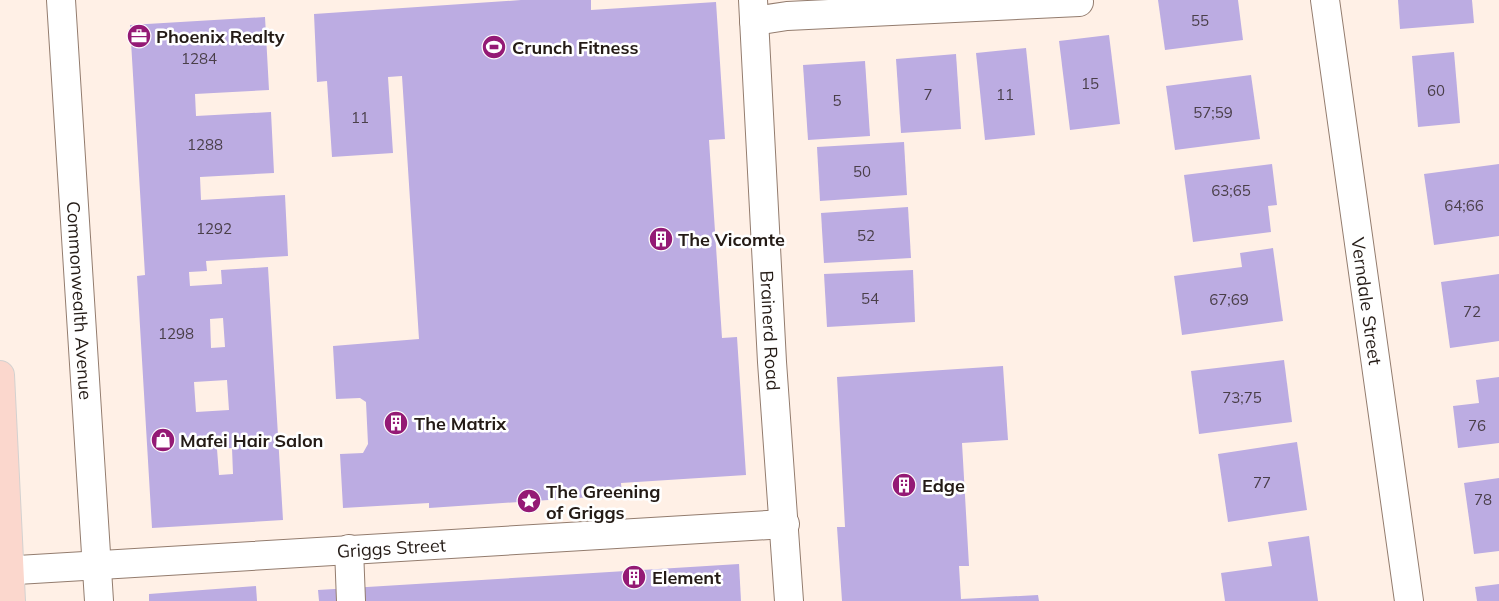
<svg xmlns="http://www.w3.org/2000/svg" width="1499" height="601" viewBox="0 0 1499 601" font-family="Mulish,sans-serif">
  <rect width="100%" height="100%" fill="#fff0e6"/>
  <g fill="#bcace2" fill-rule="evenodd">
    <polygon points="521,0 591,0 591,10 716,2 725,139 709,140 722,338 737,337 746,475 621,483 622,495 429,508 429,503 343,508 340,454 363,453 368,444 366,402 360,398 336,399 333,346 419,339 402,76 388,77 393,153 332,157 327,81 317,82 314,14"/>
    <polygon points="1158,0 1238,0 1243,40 1165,50"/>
    <polygon points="1398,0 1472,0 1474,23 1400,29"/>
    <path d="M265,17L269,90L195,94L196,116L271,112L274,173L200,177L201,200L285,195L288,256L206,261L207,271L189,272L190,286L222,284L221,270L268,267L283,520L152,528L137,276L145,275L130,25ZM223,318L225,347L211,348L210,319ZM227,380L229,410L196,412L194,382ZM232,448L233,474L219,475L217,449Z"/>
    <polygon points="1109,35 1120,124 1070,130 1059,41"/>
    <polygon points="1026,48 1035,135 985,140 976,53"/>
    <polygon points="1454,52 1460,123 1418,127 1412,56"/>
    <polygon points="956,54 961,129 901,133 896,59"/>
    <polygon points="865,61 870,136 808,140 803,65"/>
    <polygon points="1251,75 1260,139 1175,150 1166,86"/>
    <polygon points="904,142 907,195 820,201 817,147"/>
    <polygon points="1272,164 1277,205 1268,206 1271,232 1193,242 1184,175"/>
    <polygon points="1499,164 1499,236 1434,245 1424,174"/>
    <polygon points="908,207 911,258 824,263 821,213"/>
    <polygon points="1273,248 1283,321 1182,335 1174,276 1242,267 1240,253"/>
    <polygon points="913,270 915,322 827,327 824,274"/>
    <polygon points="1499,274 1499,341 1450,348 1441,282"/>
    <polygon points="1284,360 1292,422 1199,434 1191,371"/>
    <polygon points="1003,366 1008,440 962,443 969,566 959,566 961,599 1038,595 1039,601 842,601 837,527 845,527 837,377"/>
    <polygon points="1499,377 1499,443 1458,448 1453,406 1479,403 1476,380"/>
    <polygon points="1297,442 1307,510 1228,522 1218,454"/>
    <polygon points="1499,478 1499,551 1474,554 1464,483"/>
    <polygon points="1309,536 1318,601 1225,601 1221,573 1272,566 1268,542"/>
    <polygon points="739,564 741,601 319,601 318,590"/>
    <polygon points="1499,584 1499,601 1477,601 1475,587"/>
    <polygon points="256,586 257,601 149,601 149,594"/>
  </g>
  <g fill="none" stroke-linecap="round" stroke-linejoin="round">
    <g stroke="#937c6e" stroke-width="30">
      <g id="minor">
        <path id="s1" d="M61,0L99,601"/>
        <path id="s2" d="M753,0L772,362L789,601"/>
        <path id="s3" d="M1325,0L1409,601"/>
        <polyline points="754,21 787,16 1079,2"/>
        <polyline points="349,549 351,601"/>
        <path id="s4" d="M0,571L785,524"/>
      </g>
    </g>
    <g stroke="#d3d1d0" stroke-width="30">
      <polyline id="major" points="0,375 11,601"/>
    </g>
    <use href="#minor" stroke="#fff" stroke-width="28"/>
    <use href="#major" stroke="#fbd7cd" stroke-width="28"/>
  </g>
  <defs>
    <g id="office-disc" transform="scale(1.25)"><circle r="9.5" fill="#941a75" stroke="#fff"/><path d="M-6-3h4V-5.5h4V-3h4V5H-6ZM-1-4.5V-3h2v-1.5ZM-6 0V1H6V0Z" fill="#fff"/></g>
    <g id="stadium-disc" transform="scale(1.25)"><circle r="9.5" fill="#941a75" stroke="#fff"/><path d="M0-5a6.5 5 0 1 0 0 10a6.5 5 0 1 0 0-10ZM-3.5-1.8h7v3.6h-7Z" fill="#fff"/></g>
    <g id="building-disc" transform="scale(1.25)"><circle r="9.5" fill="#941a75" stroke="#fff"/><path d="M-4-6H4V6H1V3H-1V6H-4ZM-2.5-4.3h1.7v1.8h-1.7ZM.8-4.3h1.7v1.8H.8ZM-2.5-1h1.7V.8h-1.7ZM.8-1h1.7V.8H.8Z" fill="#fff"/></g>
    <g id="shop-disc" transform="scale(1.25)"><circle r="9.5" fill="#941a75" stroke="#fff"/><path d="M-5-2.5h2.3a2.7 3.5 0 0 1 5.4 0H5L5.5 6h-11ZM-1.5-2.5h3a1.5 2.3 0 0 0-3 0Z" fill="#fff"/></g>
    <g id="sight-disc" transform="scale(1.25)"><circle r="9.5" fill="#941a75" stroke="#fff"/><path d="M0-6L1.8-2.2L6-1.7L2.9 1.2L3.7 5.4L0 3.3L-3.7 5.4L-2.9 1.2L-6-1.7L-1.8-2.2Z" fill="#fff"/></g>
  </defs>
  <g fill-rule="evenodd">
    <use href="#office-disc" x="139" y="36"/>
    <use href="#stadium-disc" x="494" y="47"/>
    <use href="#building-disc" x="661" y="239"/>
    <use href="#building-disc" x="396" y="423"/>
    <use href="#shop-disc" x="163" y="440"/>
    <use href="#building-disc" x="904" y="485"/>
    <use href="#sight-disc" x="529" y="501"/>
    <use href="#building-disc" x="634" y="577"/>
  </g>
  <g text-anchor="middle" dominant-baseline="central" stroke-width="5" stroke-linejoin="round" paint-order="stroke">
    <g font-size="15" fill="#4a3f49">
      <text x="1200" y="20">55</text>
      <text x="199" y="58">1284</text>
      <text x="1090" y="83">15</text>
      <text x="1436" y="90">60</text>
      <text x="928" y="94">7</text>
      <text x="1005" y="94">11</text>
      <text x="837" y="100">5</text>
      <text x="1213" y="112">57;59</text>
      <text x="360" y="117">11</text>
      <text x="205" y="144">1288</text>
      <text x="862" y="171">50</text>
      <text x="1231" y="190">63;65</text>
      <text x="1464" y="205">64;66</text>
      <text x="214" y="228">1292</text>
      <text x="866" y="235">52</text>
      <text x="870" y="298">54</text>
      <text x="1229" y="299">67;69</text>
      <text x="1472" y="311">72</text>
      <text x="176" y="333">1298</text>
      <text x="1242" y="397">73;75</text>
      <text x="1477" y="425">76</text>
      <text x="1262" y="482">77</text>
      <text x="1483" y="499">78</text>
    </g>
    <g font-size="18" font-weight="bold" fill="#241b16" stroke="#fff" text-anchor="start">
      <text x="156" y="36">Phoenix Realty</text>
      <text x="512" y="47">Crunch Fitness</text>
      <text x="678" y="239">The Vicomte</text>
      <text x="414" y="423">The Matrix</text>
      <text x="180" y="440">Mafei Hair Salon</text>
      <text x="922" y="485">Edge</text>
      <text x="546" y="491">The Greening<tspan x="546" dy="21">of Griggs</tspan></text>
      <text x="652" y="577">Element</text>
    </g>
    <g font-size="18" fill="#241b16" stroke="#fff">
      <text stroke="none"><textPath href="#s1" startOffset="301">Commonwealth Avenue</textPath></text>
      <text stroke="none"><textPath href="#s3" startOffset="304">Verndale Street</textPath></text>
      <text stroke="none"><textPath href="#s2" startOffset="331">Brainerd Road</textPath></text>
      <text stroke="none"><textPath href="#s4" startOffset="392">Griggs Street</textPath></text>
    </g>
  </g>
</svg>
